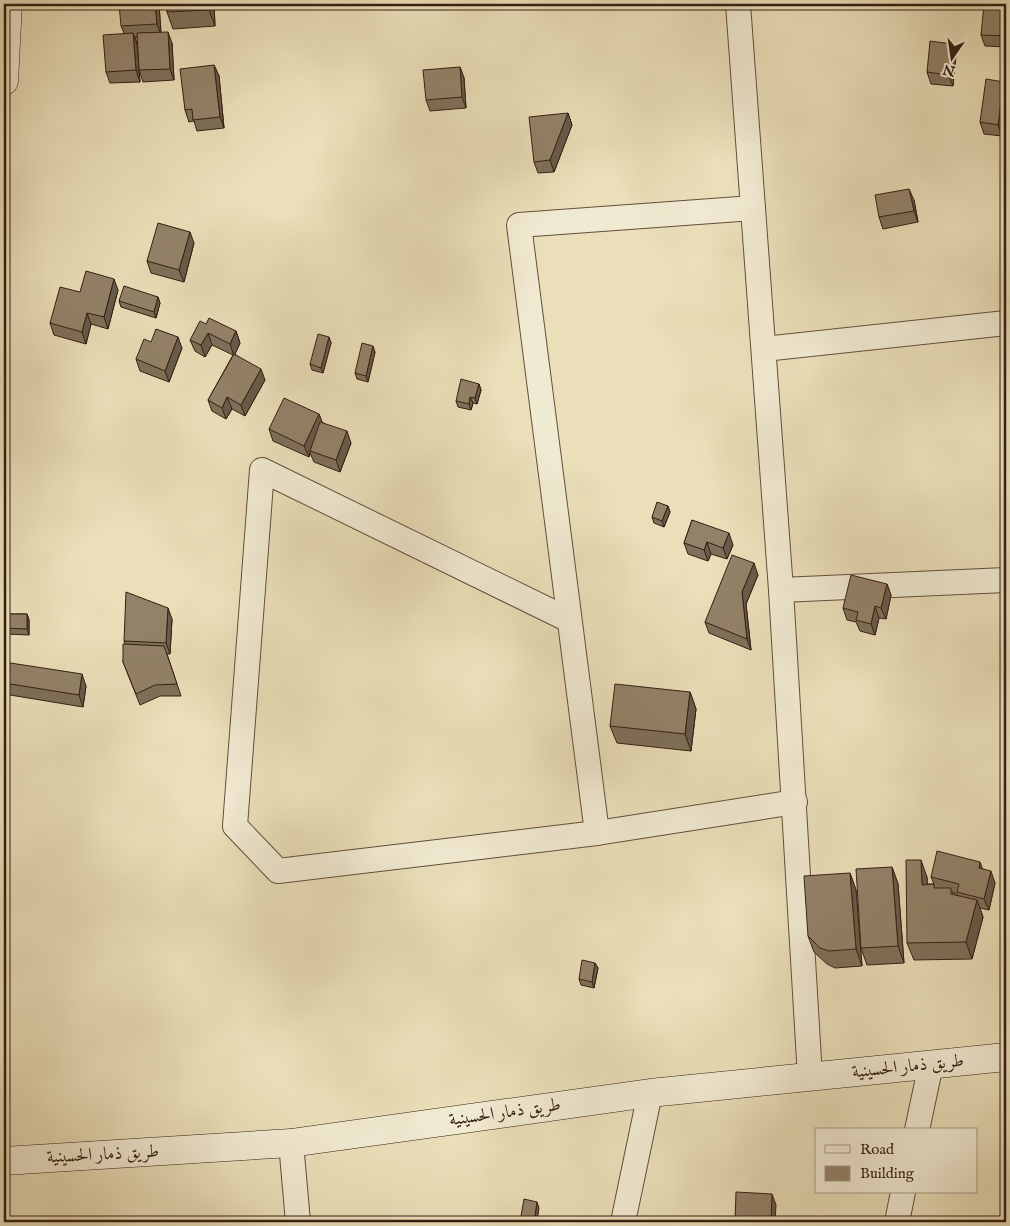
<svg xmlns="http://www.w3.org/2000/svg" width="1010" height="1226" viewBox="0 0 1010 1226" font-family="'IM FELL English',Amiri,serif">
  <rect width="100%" height="100%" fill="#eadfb9"/>
  <filter id="stains"><feTurbulence type="fractalNoise" baseFrequency=".004" numOctaves="4"/><feColorMatrix values="0 0 0 0 .2 0 0 0 0 .09 0 0 0 0 .02 0 0 0 .5 -.17"/></filter>
  <radialGradient id="worn" r=".72"><stop offset=".6" stop-color="#630" stop-opacity="0"/><stop offset="1" stop-color="#630" stop-opacity=".3"/></radialGradient>
  <g fill="none" stroke-linecap="round" stroke-linejoin="round">
    <g stroke="#624e3c" stroke-width="26">
      <g id="street">
        <polyline points="738,4 781,590 810,1077"/>
        <polyline points="753,208 519,225 597,833 795,802"/>
        <polyline points="764,349 1006,323"/>
        <polyline points="781,590 1006,580"/>
        <polyline points="569,620 262,470 235,826 278,871 597,833"/>
        <polyline points="917,1130 931,1064"/>
        <polyline points="291,1143 298,1222"/>
        <polyline points="623,1222 650,1093"/>
        <polyline points="897,1222 903,1192"/>
      </g>
    </g>
    <g stroke="#341e12" stroke-width="29">
      <g id="secondary">
        <polyline points="4,81 8,4"/>
        <polyline points="4,1161 291,1143 650,1093 1006,1057"/>
      </g>
    </g>
    <use href="#street" stroke="#f1ead2" stroke-width="24"/>
    <use href="#secondary" stroke="#f1ead2" stroke-width="28"/>
  </g>
  <g fill="#7e705a" stroke="#341e12" fill-rule="evenodd">
    <polygon points="159,4 161,32 172,43 174,80 143,82 139,70 137,37 135,37 137,44 140,82 110,83 106,72 124,33 121,26"/>
    <polygon points="167,4 214,4 215,26 173,29 167,12"/>
    <polygon points="1006,5 1006,47 985,46 981,35"/>
    <polygon points="952,44 956,55 953,86 931,84 927,72"/>
    <polygon points="214,65 219,76 224,128 197,131 194,121 189,122 185,110"/>
    <polygon points="460,67 464,78 466,108 430,111 426,100"/>
    <polygon points="1006,90 1006,103 1002,136 984,134 980,122"/>
    <polygon points="568,113 572,125 554,172 538,173 534,162"/>
    <polygon points="914,200 918,222 883,229 879,217"/>
    <polygon points="194,243 184,282 151,273 147,261"/>
    <polygon points="118,290 108,329 91,324 86,344 54,335 50,323 80,292"/>
    <polygon points="158,297 160,303 156,318 121,307 119,301"/>
    <polygon points="206,324 236,331 240,343 235,354 265,380 245,416 232,409 226,419 212,411 208,400 233,355 212,345 205,357 195,351 190,340"/>
    <polygon points="329,337 331,343 323,373 312,370 310,364"/>
    <polygon points="151,342 182,348 169,382 140,371 136,359"/>
    <polygon points="375,352 368,382 357,379 355,373"/>
    <polygon points="479,384 481,390 477,404 473,403 471,410 458,407 456,401"/>
    <polygon points="319,414 322,422 351,443 340,472 314,462 310,453 309,457 273,441 269,429"/>
    <polygon points="668,506 670,512 664,527 654,523 652,517"/>
    <polygon points="692,520 733,545 727,559 711,554 708,561 688,554 684,543"/>
    <polygon points="758,575 746,604 751,650 709,633 705,622"/>
    <polygon points="887,584 891,595 886,619 879,618 875,635 860,631 856,622 847,620 843,608"/>
    <polygon points="4,614 27,614 29,620 29,635 5,634 4,631"/>
    <polygon points="172,619 170,654 167,654 181,696 160,696 140,705 123,662 125,644 124,641"/>
    <polygon points="4,662 86,686 83,707 4,694"/>
    <polygon points="690,692 696,709 691,751 617,743 610,726"/>
    <polygon points="892,867 898,884 904,963 867,965 861,948"/>
    <path d="M983,869L995,883L989,910L980,908L983,917L972,959L914,960L907,943L927,877V884H934L931,877ZM952,892L957,894L958,896L953,894Z"/>
    <polygon points="850,873 856,890 862,966 835,968 827,964 814,952 808,936"/>
    <polygon points="595,963 598,968 594,988 581,985 579,979"/>
  </g>
  <g fill="#675b4a" stroke="#341e12">
    <polygon points="155,4 159,4 161,35 157,24"/>
    <polygon points="209,4 214,4 215,26 209,10"/>
    <polygon points="168,32 172,43 174,80 170,69"/>
    <polygon points="133,33 137,44 140,82 136,70"/>
    <polygon points="952,44 956,55 953,86 948,75"/>
    <polygon points="214,65 219,76 224,128 220,117"/>
    <polygon points="460,67 464,78 466,108 462,97"/>
    <polygon points="1004,82 1006,90 1006,103 1002,136 998,125"/>
    <polygon points="568,113 572,125 554,172 550,160"/>
    <polygon points="909,189 914,200 918,222 914,211"/>
    <polygon points="190,232 194,243 184,282 179,270"/>
    <polygon points="114,279 118,290 108,329 104,317"/>
    <polygon points="158,297 160,303 156,318 154,312"/>
    <polygon points="87,313 91,324 86,344 82,332"/>
    <polygon points="236,331 240,343 234,356 230,344"/>
    <polygon points="208,333 212,345 205,357 201,345"/>
    <polygon points="178,337 182,348 169,382 165,371"/>
    <polygon points="329,337 331,343 323,373 321,368"/>
    <polygon points="373,346 375,352 368,382 366,376"/>
    <polygon points="261,369 265,380 245,416 241,405"/>
    <polygon points="479,384 481,390 477,404 475,398"/>
    <polygon points="227,397 232,409 226,419 222,408"/>
    <polygon points="470,397 473,403 471,410 469,404"/>
    <polygon points="319,414 323,425 310,451 310,453 309,457 304,446"/>
    <polygon points="347,431 351,443 340,472 336,460"/>
    <polygon points="668,506 670,512 664,527 662,521"/>
    <polygon points="729,533 733,545 727,559 723,548"/>
    <polygon points="707,542 711,554 708,561 704,550"/>
    <polygon points="754,563 758,575 746,604 751,650 747,639 742,592"/>
    <polygon points="887,584 891,595 886,619 881,608"/>
    <polygon points="875,606 879,618 875,635 871,624"/>
    <polygon points="168,608 172,619 170,654 166,643"/>
    <polygon points="27,614 29,620 29,635 27,629"/>
    <polygon points="82,674 86,686 83,707 79,695"/>
    <polygon points="690,692 696,709 691,751 685,734"/>
    <polygon points="921,860 927,877 928,901 922,885"/>
    <polygon points="980,862 984,873 979,868"/>
    <polygon points="892,867 898,884 904,963 898,946"/>
    <polygon points="991,871 995,883 989,910 984,899"/>
    <polygon points="850,873 856,890 862,966 856,949"/>
    <polygon points="977,900 983,917 972,959 966,942"/>
    <polygon points="595,963 598,968 594,988 592,982"/>
    <polygon points="772,1194 776,1205 775,1222 771,1222"/>
    <polygon points="537,1202 539,1208 537,1222 534,1222"/>
  </g>
  <g fill="#938269" stroke="#341e12">
    <polygon points="119,4 155,4 157,24 121,26"/>
    <polygon points="167,4 209,4 209,10 167,12"/>
    <polygon points="984,4 1006,5 1006,36 981,35"/>
    <polygon points="168,32 170,69 139,70 137,33"/>
    <polygon points="133,33 136,70 106,72 103,35"/>
    <polygon points="930,41 952,44 948,75 927,72"/>
    <polygon points="214,65 220,117 193,120 192,109 185,110 180,69"/>
    <polygon points="460,67 462,97 426,100 423,70"/>
    <polygon points="986,79 1004,82 998,125 980,122"/>
    <polygon points="568,113 550,160 534,162 529,117"/>
    <polygon points="909,189 914,211 879,217 875,195"/>
    <polygon points="158,223 190,232 179,270 147,261"/>
    <polygon points="86,271 114,279 104,317 87,313 82,332 50,323 60,287 80,292"/>
    <polygon points="124,286 158,297 154,312 119,301"/>
    <polygon points="209,318 236,331 230,344 208,333 201,345 190,340 200,321 206,324"/>
    <polygon points="156,329 178,337 165,371 136,359 144,339 151,342"/>
    <polygon points="318,334 329,337 321,368 310,364"/>
    <polygon points="362,343 373,346 366,376 355,373"/>
    <polygon points="234,354 261,369 241,405 227,397 222,408 208,400"/>
    <polygon points="461,379 479,384 475,398 470,397 469,404 456,401"/>
    <polygon points="284,398 319,414 304,446 269,429"/>
    <polygon points="320,422 347,431 336,460 310,451"/>
    <polygon points="657,502 668,506 662,521 652,517"/>
    <polygon points="692,520 729,533 723,548 707,542 704,550 684,543"/>
    <polygon points="732,555 754,563 742,592 747,639 705,622"/>
    <polygon points="851,575 887,584 881,608 875,606 871,624 856,620 858,612 843,608"/>
    <polygon points="126,592 168,608 166,643 124,641"/>
    <polygon points="4,614 27,614 27,629 4,628"/>
    <polygon points="123,644 164,646 177,684 155,685 136,694 123,662"/>
    <polygon points="4,662 82,674 79,695 4,683"/>
    <polygon points="615,684 690,692 685,734 610,726"/>
    <polygon points="937,851 980,862 979,868 991,871 984,899 957,892 959,884 931,877"/>
    <polygon points="906,860 921,860 922,885 934,884 934,888 951,888 951,894 977,900 966,942 907,943"/>
    <polygon points="892,867 898,946 861,948 856,869"/>
    <polygon points="850,873 856,949 829,951 820,948 808,936 804,876"/>
    <polygon points="582,960 595,963 592,982 579,979"/>
    <polygon points="736,1192 772,1194 771,1222 735,1222"/>
    <polygon points="524,1199 537,1202 534,1222 520,1222"/>
  </g>
  <g text-anchor="middle" dominant-baseline="central" stroke-width="5" stroke-linejoin="round" paint-order="stroke">
    <g font-size="18" fill="#341e12" stroke="#f1ead2">
      <text transform="translate(908 1067) rotate(-6)">طريق ذمار الحسينية</text>
      <text transform="translate(505 1113) rotate(-8)">طريق ذمار الحسينية</text>
      <text transform="translate(103 1155) rotate(-3)">طريق ذمار الحسينية</text>
    </g>
  </g>
  <rect width="1010" height="1226" fill="none" stroke="#eadfb9" stroke-width="20"/>
  <rect x="5" y="5" width="1000" height="1216" fill="none" stroke="#341e12" stroke-width="2.5"/>
  <rect x="10" y="10" width="990" height="1206" fill="none" stroke="#341e12"/>
  <rect x="815" y="1128" width="162" height="65" fill="#f1ead2" stroke="#a59885"/>
  <rect x="825" y="1145" width="25" height="8" fill="#f1ead2" stroke="#a59885"/>
  <text x="860" y="1154" font-size="15" fill="#341e12">Road</text>
  <rect x="825" y="1166" width="25" height="15" fill="#938269" stroke="#a59885"/>
  <text x="860" y="1178" font-size="15" fill="#341e12">Building</text>
  <g transform="translate(952 58) rotate(193)" stroke="#f1ead2" stroke-width="4" paint-order="stroke">
  <path d="M0-4L9 19L0 12L-9 19Z" fill="#341e12"/>
  <text y="-8" font-size="14" font-weight="bold" text-anchor="middle" fill="#341e12">N</text>
  </g>
  <rect width="100%" height="100%" filter="url(#stains)"/>
  <rect width="100%" height="100%" fill="url(#worn)"/>
</svg>
